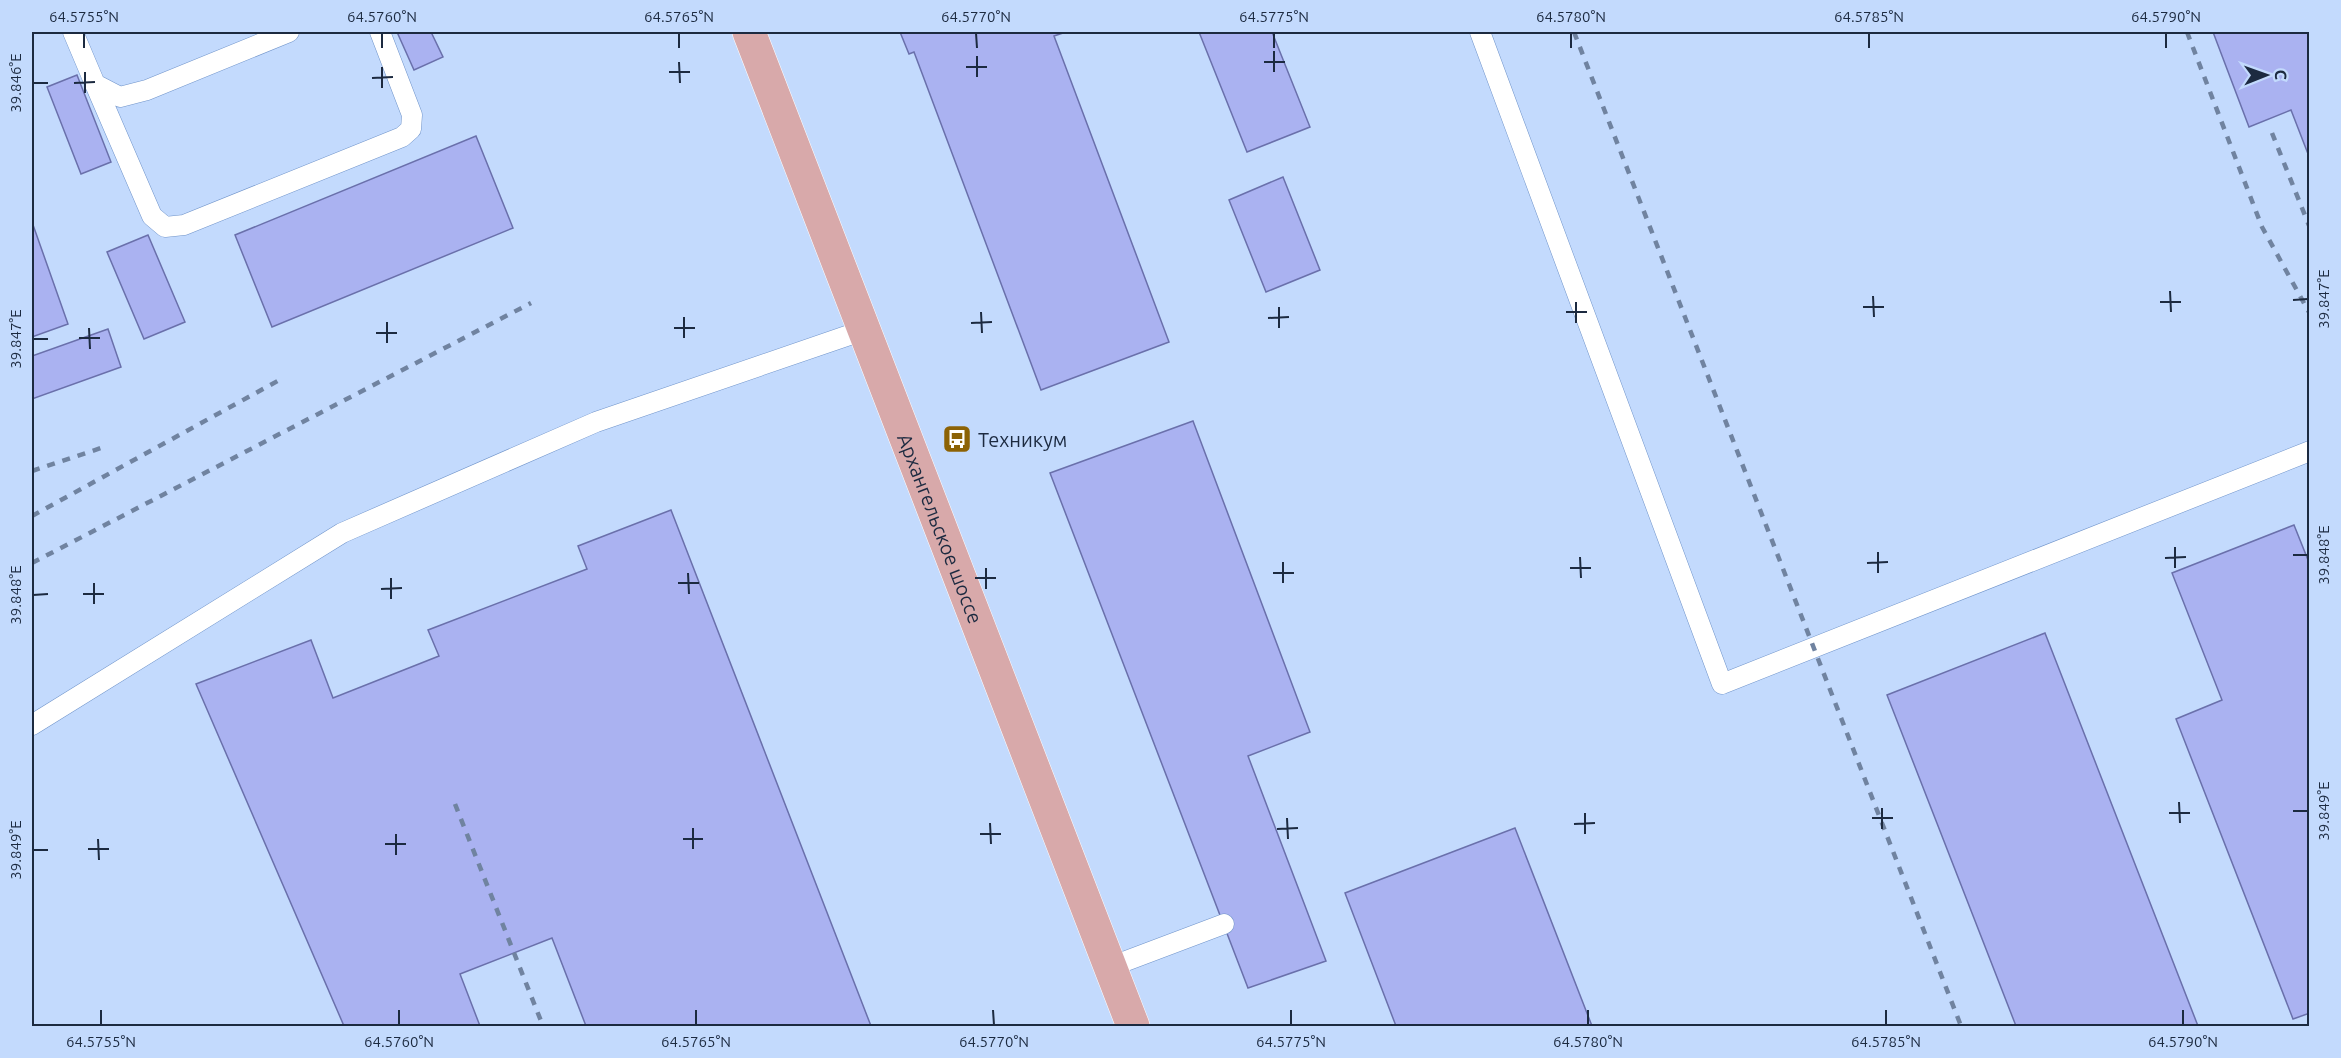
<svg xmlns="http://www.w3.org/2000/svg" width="2341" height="1058" viewBox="0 0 2341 1058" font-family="Ubuntu,sans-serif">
  <rect width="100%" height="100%" fill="#c3dafd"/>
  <g fill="#aab2f1" stroke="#6a70ab" stroke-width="1.5">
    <polygon points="397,32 431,32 443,57 414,70"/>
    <polygon points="900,32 1066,32 1054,36 1169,342 1041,390 914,52 909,54"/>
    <polygon points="1199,32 1272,32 1310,127 1247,152"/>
    <polygon points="2213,32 2310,32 2310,159 2291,110 2249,127"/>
    <polygon points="77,75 111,162 81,174 47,87"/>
    <polygon points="476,136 513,228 272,327 235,235"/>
    <polygon points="1283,177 1320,270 1266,292 1229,200"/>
    <polygon points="32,222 68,324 32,337"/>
    <polygon points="148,235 185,322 144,339 107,252"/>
    <polygon points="108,329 121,367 32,399 32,356"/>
    <polygon points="1193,421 1310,732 1248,756 1326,961 1248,988 1050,473"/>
    <polygon points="671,510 871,1026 586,1026 552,938 460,974 480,1026 344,1026 196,684 311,640 333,698 439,656 428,630 587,569 578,546"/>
    <polygon points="2294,525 2310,565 2310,1013 2293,1019 2176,719 2222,700 2172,573"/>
    <polygon points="2045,633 2198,1026 2016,1026 1887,695"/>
    <polygon points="1515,828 1592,1026 1396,1026 1345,893"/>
  </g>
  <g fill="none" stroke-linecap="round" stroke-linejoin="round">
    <g stroke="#7094ca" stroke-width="21">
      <g id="lane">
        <polyline points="73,32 95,84 120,97 147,90 289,32"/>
        <polyline points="1480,32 1722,684 2310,451"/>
        <polyline points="95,84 152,216 165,227 184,225 402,137 411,129 412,115 380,32"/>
        <polyline points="32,725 342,533 596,422 864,330"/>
        <polyline points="1110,967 1224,924"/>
      </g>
    </g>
    <g stroke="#fff" stroke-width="34">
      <g id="primary">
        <path id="s1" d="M749,32L1133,1026"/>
      </g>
    </g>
    <use href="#lane" stroke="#fff" stroke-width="20"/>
    <use href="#primary" stroke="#d8a9aa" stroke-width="33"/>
    <g stroke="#7083a0" stroke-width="4.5" stroke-dasharray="8 8" stroke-linecap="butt">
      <polyline points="1574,32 1961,1026"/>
      <polyline points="2187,32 2262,227 2310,314"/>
      <polyline points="2272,133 2310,228"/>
      <polyline points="32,471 101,448"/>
      <polyline points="32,516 283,378"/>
      <polyline points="32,563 531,303"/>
      <polyline points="455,804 543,1026"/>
    </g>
  </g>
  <path fill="none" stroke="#1c2a40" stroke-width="2" d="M84,33V48M382,33V48M679,33V48M976,33L977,48M1274,33V48M1571,33V48M1869,33V48M2166,33V48M1274,51V72M977,56V77M679,62L680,83M1264,62H1285M382,67V88M966,67H987M85,72V93M669,72H690M372,78L393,77M33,83H48M74,83L95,82M2170,291L2171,312M1873,296L1874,317M2293,300L2308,299M1576,302V323M2160,302H2181M1279,307V328M1863,307H1884M981,312L982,333M1566,312H1587M684,317V338M1268,318L1289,317M387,322V343M971,323L992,322M89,328L90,349M674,328H695M376,333H397M79,338H100M33,339H48M2175,547V568M1878,552V573M2293,555H2308M1580,557L1581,578M2165,558L2186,557M1283,562V583M1867,563L1888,562M986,568V589M1570,568H1591M688,573L689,594M1273,573H1294M391,578V599M975,578H996M94,583V604M678,583H699M381,589L402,588M83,594H104M33,595L48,594M2179,802L2180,823M1882,808V829M2293,811H2308M1585,813V834M2169,813H2190M1287,818L1288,839M1872,818H1893M990,823L991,844M1574,824L1595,823M693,828V849M1277,829L1298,828M396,834V855M980,834H1001M98,839L99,860M683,839H703M385,844H406M88,849H109M33,850H48M101,1010V1025M399,1010V1025M696,1010V1025M993,1010L994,1025M1291,1010V1025M1588,1010V1025M1886,1010V1025M2183,1010V1025"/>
  <defs>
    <g id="bus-square" transform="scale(1.5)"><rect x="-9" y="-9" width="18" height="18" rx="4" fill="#8c6205" stroke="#c3dafd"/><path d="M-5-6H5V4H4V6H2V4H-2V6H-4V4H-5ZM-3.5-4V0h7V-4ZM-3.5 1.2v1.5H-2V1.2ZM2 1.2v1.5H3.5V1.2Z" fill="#fff"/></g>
  </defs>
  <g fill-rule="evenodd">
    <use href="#bus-square" x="957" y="439"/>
  </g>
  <g text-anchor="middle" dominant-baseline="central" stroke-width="6" stroke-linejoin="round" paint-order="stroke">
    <g font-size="20" fill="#1c2a40" stroke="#c3dafd" text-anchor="start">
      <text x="978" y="439">Техникум</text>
    </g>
    <g font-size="20" fill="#1c2a40" stroke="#c3dafd">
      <text stroke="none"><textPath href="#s1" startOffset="532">Архангельское шоссе</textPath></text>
    </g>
  </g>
  <rect width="2341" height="1058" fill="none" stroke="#c3dafd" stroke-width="66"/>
  <g transform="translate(2266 75) rotate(89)" stroke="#c3dafd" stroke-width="4.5" paint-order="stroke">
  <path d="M0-4.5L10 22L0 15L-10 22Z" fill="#1c2a40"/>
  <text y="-9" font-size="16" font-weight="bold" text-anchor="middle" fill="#1c2a40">С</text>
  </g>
  <rect x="33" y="33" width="2275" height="992" fill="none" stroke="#1c2a40" stroke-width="2"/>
  <g font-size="15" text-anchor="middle" fill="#1c2a40">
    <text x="84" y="22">64.5755°N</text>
    <text x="382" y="22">64.5760°N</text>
    <text x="679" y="22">64.5765°N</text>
    <text x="976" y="22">64.5770°N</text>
    <text x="1274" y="22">64.5775°N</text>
    <text x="1571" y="22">64.5780°N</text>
    <text x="1869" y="22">64.5785°N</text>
    <text x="2166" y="22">64.5790°N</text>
    <text transform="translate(16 83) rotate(-90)" y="5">39.846°E</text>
    <text transform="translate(2324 299) rotate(-90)" y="5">39.847°E</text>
    <text transform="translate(16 339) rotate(-90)" y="5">39.847°E</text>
    <text transform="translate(2324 555) rotate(-90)" y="5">39.848°E</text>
    <text transform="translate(16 595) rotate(-90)" y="5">39.848°E</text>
    <text transform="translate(2324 811) rotate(-90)" y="5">39.849°E</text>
    <text transform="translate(16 850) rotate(-90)" y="5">39.849°E</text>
    <text x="101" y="1047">64.5755°N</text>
    <text x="399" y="1047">64.5760°N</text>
    <text x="696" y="1047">64.5765°N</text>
    <text x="994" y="1047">64.5770°N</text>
    <text x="1291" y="1047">64.5775°N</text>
    <text x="1588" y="1047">64.5780°N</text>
    <text x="1886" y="1047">64.5785°N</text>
    <text x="2183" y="1047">64.5790°N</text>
  </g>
</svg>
